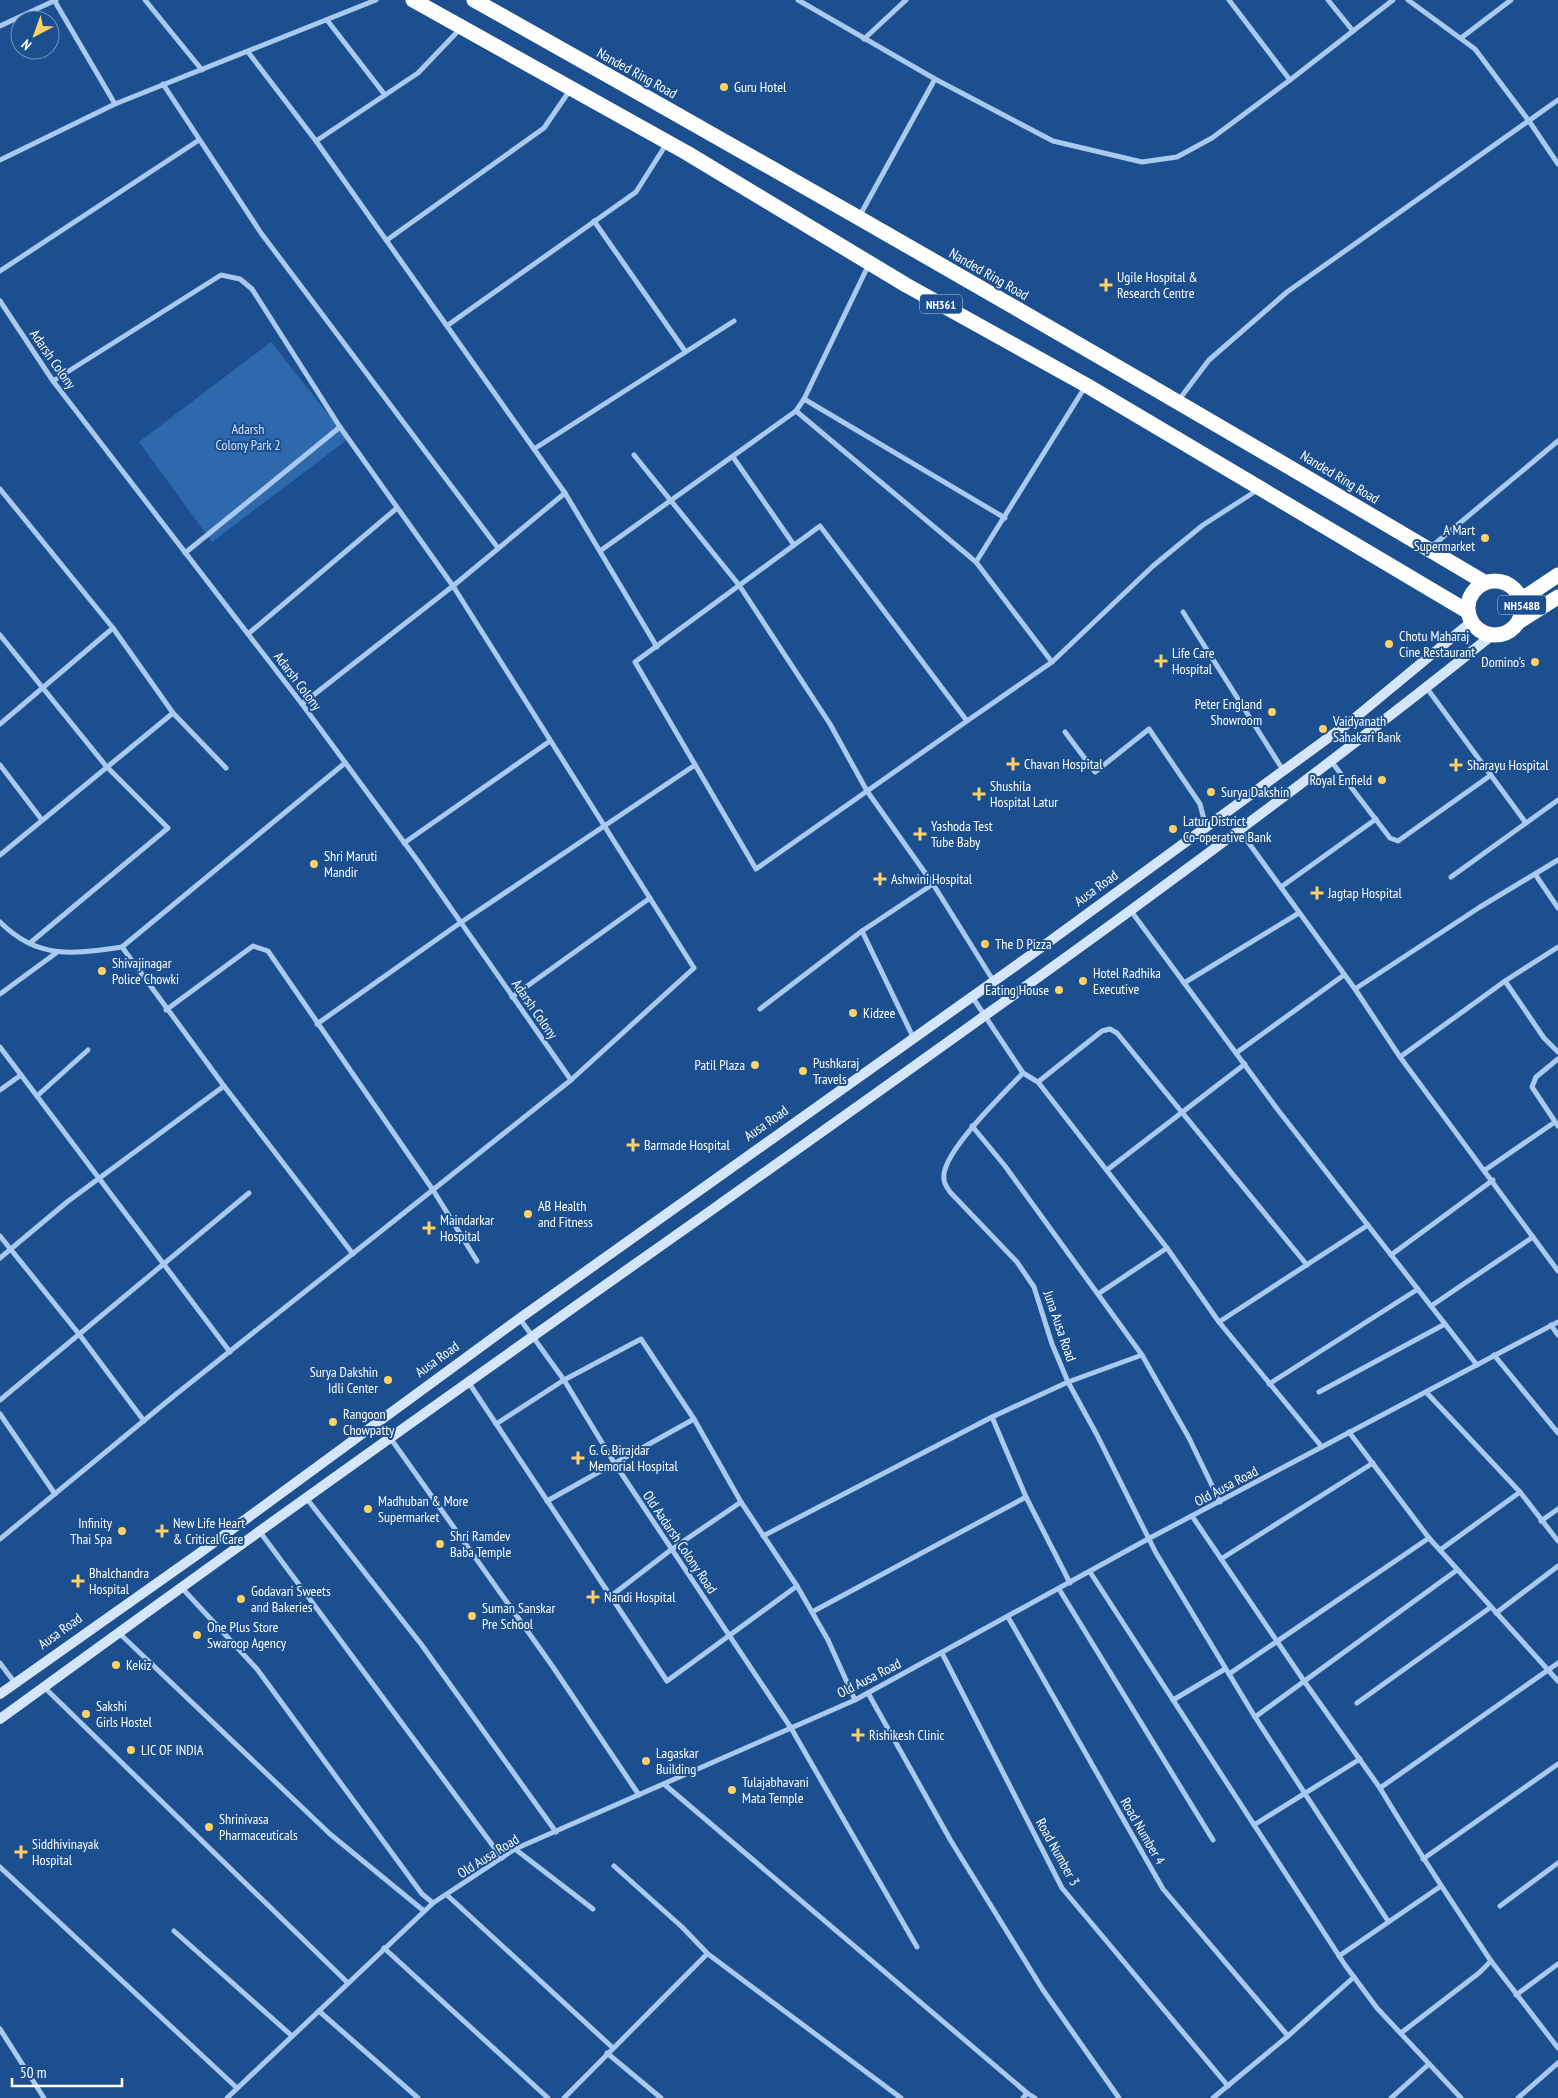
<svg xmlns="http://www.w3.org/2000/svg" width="1558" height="2098" viewBox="0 0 1558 2098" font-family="'PT Sans Narrow',sans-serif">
  <rect width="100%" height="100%" fill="#1b4f8f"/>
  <polygon fill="#2e69ad" points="271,342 348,439 212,542 139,442"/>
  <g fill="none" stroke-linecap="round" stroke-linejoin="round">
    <g stroke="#a9c9ee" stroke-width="5">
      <polyline points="54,0 115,104"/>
      <polyline points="145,0 202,70"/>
      <polyline points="798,0 935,79 1053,141 1142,162 1177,157 1212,138 1290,80"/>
      <polyline points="1229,0 1290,80 1393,0"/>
      <polyline points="1328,0 1353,31"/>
      <polyline points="1408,0 1475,49 1529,121 1558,164"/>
      <polyline points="327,20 385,95"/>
      <polyline points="0,26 56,0"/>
      <polyline points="1461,38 1511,0"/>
      <polyline points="864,39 906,0"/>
      <polyline points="248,52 316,141 534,449"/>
      <polyline points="163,84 261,233 498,548"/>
      <polyline points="316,141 418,73 461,28"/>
      <polyline points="0,160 115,104 376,0"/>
      <polyline points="859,217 935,79"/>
      <polyline points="594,221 685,351"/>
      <polyline points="387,240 544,128 570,90"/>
      <polyline points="0,271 199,140"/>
      <polyline points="0,301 53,381 302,704 420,864 571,1080"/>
      <polyline points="448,325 636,192 667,143"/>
      <polyline points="804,399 1005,518"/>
      <polyline points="1178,401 1209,360 1287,292 1558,100"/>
      <polyline points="796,411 976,562 1052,662"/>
      <polyline points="634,455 739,585 830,724 867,791 933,884 1006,1001"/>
      <polyline points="733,457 794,545"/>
      <polyline points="0,489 113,628 173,713 226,768"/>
      <polyline points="1431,547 1558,441"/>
      <polyline points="600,551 796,411 804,399 869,264"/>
      <polyline points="185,553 340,427"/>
      <polyline points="976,562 1085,387"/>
      <polyline points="1183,612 1283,770"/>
      <polyline points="248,634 397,508"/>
      <polyline points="0,635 106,766 168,828 30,943"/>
      <polyline points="657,647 565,493 534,449 734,321"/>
      <polyline points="1426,687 1526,823"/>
      <polyline points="302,704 453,586 565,493"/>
      <polyline points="967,721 756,869 635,662 820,526 967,721 1052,662 1153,566 1203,525 1259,489"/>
      <polyline points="0,724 113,628"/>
      <polyline points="1065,732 1095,772 1149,729 1200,804 1206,827"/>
      <polyline points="1331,761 1390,838 1398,841 1491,775"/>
      <polyline points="0,765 42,820"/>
      <polyline points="1240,831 1355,989 1400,1057 1558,1271"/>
      <polyline points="404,843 550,741"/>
      <polyline points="0,855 173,713"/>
      <polyline points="1535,874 1558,908"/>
      <polyline points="1451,877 1558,800"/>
      <polyline points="1281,887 1376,819"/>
      <polyline points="1131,911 1278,1110 1477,1365"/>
      <path d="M0,922C38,960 73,954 122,947L345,763"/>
      <polyline points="122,947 224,1086 353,1254"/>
      <polyline points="1505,981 1544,1038 1558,1052"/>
      <polyline points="1184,983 1299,913"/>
      <polyline points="1355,989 1480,907 1558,860"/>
      <polyline points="0,994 56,953"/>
      <polyline points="512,997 650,898"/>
      <polyline points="973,998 1023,1073 1038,1082 1167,1248 1219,1322 1322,1447"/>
      <polyline points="760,1009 862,931"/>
      <polyline points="166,1010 253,946 268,951 433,1190 477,1261"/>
      <polyline points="317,1024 460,923 695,765"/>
      <polyline points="914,1039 862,931 933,884"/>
      <polyline points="0,1047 230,1352"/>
      <polyline points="1236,1053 1344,975"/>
      <polyline points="1400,1057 1505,981 1558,947"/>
      <polyline points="1558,1059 1536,1077 1532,1087 1558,1126"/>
      <path d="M1023,1073C1004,1093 947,1148 944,1174C943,1182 946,1186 950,1192L1017,1262L1034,1287L1052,1344L1068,1382L1097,1435L1156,1553L1255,1717L1388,1921"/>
      <polyline points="1038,1082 1102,1031 1110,1029 1117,1033 1307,1265"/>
      <polyline points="0,1090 21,1075"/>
      <polyline points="37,1096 88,1050"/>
      <polyline points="972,1126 1005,1166 1142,1355 1189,1438 1220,1502"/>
      <polyline points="1107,1170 1245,1064"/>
      <polyline points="1485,1170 1555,1122"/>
      <polyline points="0,1236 79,1334 144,1421"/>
      <polyline points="1391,1255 1493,1180"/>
      <polyline points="0,1258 67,1202 224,1086"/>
      <polyline points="1098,1294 1167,1248"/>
      <polyline points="1431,1306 1533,1237"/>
      <polyline points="520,1319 564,1380 615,1464 791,1728 917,1947"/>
      <polyline points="1219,1322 1368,1225"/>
      <polyline points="1551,1325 1558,1335"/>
      <polyline points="1494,1355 1558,1433"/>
      <polyline points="469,1383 667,1681 797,1586"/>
      <polyline points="1269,1384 1418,1289"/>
      <polyline points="1319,1392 1445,1324"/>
      <polyline points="1426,1392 1520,1492 1558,1541"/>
      <polyline points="0,1400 249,1193"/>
      <polyline points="0,1414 55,1494"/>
      <polyline points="992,1417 1068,1382 1142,1355"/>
      <polyline points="496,1424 564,1380 641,1339 694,1419 741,1502 797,1586 828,1640 855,1700"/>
      <polyline points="1349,1432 1429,1538 1558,1681"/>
      <polyline points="391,1439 553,1667 639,1795"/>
      <polyline points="1026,1497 1070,1583"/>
      <polyline points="307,1499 421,1644 556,1832"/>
      <polyline points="547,1501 694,1419"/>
      <polyline points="1192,1516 1304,1681 1380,1788"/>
      <polyline points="1541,1521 1558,1509"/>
      <polyline points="260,1532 502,1858"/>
      <polyline points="763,1536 992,1417 1026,1497 812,1612"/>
      <polyline points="0,1539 175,1395 571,1080 694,968 453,586 340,427 252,289 240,279 221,275 53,381"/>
      <polyline points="1440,1550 1520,1492"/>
      <polyline points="1221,1559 1373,1463"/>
      <polyline points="1090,1572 1345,1965 1377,2008 1461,2098"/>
      <polyline points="182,1588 257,1669 422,1894 433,1903"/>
      <polyline points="1059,1589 1213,1840"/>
      <polyline points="611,1596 672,1549 741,1502"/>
      <polyline points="1496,1613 1558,1566"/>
      <polyline points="1008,1617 1163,1889 1288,2036"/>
      <polyline points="118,1632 330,1834 424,1911"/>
      <polyline points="942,1653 1062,1888 1228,2086"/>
      <polyline points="0,1663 15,1683"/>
      <polyline points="1229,1674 1429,1538"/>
      <polyline points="44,1687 348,1983"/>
      <polyline points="868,1693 951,1841 1043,1990 1119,2098"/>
      <polyline points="1173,1700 1225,1669"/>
      <polyline points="1357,1703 1491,1607"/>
      <polyline points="1255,1717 1457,1570"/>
      <polyline points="664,1784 1027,2093 1023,2098"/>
      <polyline points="1254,1825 1360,1759"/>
      <polyline points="515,1849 593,1909"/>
      <polyline points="1423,1859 1558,1764"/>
      <polyline points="614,1866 682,1927 708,1954 901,2098"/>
      <polyline points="0,1867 237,2088"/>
      <polyline points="447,1895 613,2048"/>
      <polyline points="1500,1906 1558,1863"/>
      <polyline points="174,1931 292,2036"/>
      <polyline points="384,1948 548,2098"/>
      <polyline points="1339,1956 1441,1886"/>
      <polyline points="1491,1961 1558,2048"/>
      <polyline points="1516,1995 1558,1964"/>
      <polyline points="319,2011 418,2098"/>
      <polyline points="0,2029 44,2098"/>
      <path d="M1401,2033L1479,1973L1491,1961C1453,1904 1415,1847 1380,1788L1558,1663"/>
      <polyline points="607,2053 661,2098"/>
      <polyline points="1027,2093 1035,2098"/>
      <polyline points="227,2098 433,1903 515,1849 855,1700 1148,1539 1558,1322"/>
      <polyline points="564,2098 707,1954"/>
      <polyline points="1213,2098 1288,2036 1354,1977"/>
      <polyline points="1391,2098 1429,2064"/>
      <polyline points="1518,2098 1558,2063"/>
    </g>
    <g stroke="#d6e6fa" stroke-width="10">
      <polyline points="0,1694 201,1552 516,1321 1035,952 1350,722 1471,622"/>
      <path d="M0,1719C237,1546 476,1376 716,1207C978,1021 1240,837 1491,636"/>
    </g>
    <g stroke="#fff" stroke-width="15">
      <polyline points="413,0 687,153 906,285 1086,385 1467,611"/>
      <path d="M474,0C813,190 1150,384 1484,582"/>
      <circle cx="1495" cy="608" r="27"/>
      <polyline points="1522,599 1558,575"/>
      <polyline points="1520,621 1558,597"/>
    </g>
  </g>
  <g fill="#ffd166" stroke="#1b4f8f" stroke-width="2">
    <circle cx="724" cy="87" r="5"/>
    <path d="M1103.5 277.5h5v5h5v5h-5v5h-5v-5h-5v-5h5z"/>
    <circle cx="1485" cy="538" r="5"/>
    <circle cx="1389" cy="644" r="5"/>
    <path d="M1158.5 653.5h5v5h5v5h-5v5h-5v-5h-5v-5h5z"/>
    <circle cx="1535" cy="662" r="5"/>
    <circle cx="1272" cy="712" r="5"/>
    <circle cx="1323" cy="729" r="5"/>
    <path d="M1010.5 756.5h5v5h5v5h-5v5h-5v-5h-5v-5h5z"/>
    <path d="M1453.5 757.5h5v5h5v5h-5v5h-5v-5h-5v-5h5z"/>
    <circle cx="1382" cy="780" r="5"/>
    <circle cx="1211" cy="792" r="5"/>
    <path d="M976.5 786.5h5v5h5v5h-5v5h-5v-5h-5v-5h5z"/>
    <circle cx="1173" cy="829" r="5"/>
    <path d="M917.5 826.5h5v5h5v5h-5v5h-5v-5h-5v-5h5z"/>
    <circle cx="314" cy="864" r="5"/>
    <path d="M877.5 871.5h5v5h5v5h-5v5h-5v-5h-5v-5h5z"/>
    <path d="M1314.5 885.5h5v5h5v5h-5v5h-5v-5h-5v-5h5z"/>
    <circle cx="985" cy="944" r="5"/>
    <circle cx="102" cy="971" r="5"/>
    <circle cx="1083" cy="981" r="5"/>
    <circle cx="1059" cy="990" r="5"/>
    <circle cx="853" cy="1013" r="5"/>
    <circle cx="755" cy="1065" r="5"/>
    <circle cx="803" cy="1071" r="5"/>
    <path d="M630.5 1137.5h5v5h5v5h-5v5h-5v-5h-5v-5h5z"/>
    <circle cx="528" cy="1214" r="5"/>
    <path d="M426.5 1220.5h5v5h5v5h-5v5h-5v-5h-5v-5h5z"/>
    <circle cx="388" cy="1380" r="5"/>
    <circle cx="333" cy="1422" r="5"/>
    <path d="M575.5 1450.5h5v5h5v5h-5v5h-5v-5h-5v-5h5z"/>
    <circle cx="368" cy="1509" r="5"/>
    <circle cx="122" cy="1531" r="5"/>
    <path d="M159.5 1523.5h5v5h5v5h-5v5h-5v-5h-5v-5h5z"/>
    <circle cx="440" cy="1544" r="5"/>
    <path d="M75.5 1573.5h5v5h5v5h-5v5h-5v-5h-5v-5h5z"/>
    <path d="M590.5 1589.5h5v5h5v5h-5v5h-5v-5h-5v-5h5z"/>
    <circle cx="241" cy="1599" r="5"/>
    <circle cx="472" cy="1616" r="5"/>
    <circle cx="197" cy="1635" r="5"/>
    <circle cx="116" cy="1665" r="5"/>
    <circle cx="86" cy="1714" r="5"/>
    <path d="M855.5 1727.5h5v5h5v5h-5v5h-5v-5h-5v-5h5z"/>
    <circle cx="131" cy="1750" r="5"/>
    <circle cx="646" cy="1761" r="5"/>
    <circle cx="732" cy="1790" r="5"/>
    <circle cx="209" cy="1827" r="5"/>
    <path d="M18.5 1844.5h5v5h5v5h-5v5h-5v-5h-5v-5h5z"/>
  </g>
  <g text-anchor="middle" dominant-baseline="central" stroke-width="4" stroke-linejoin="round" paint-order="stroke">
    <g fill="#1b4f8f" stroke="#bbcadd" stroke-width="1">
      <rect x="920" y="294.5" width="42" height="19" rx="4"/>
      <rect x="1498" y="595.5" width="48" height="19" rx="4"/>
    </g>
    <g font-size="12" font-weight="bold" fill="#fff">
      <text x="941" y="304">NH361</text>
      <text x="1522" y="605">NH548B</text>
    </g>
    <g font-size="14" fill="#fff" stroke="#1b4f8f">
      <text transform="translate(637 73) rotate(29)">Nanded Ring Road</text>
      <text transform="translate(989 274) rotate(30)">Nanded Ring Road</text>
      <text transform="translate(53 359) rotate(55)">Adarsh Colony</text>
      <text transform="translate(1340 477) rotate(31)">Nanded Ring Road</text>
      <text transform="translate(298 681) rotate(53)">Adarsh Colony</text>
      <text transform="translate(1096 888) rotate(-36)">Ausa Road</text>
      <text transform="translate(535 1009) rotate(55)">Adarsh Colony</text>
      <text transform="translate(766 1123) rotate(-35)">Ausa Road</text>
      <text transform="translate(1060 1326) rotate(71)">Juna Ausa Road</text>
      <text transform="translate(437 1359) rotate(-36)">Ausa Road</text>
      <text transform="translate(1226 1486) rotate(-28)">Old Ausa Road</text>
      <text transform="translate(680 1542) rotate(56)">Old Aadarsh Colony Road</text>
      <text transform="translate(60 1631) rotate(-36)">Ausa Road</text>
      <text transform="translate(869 1678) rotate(-27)">Old Ausa Road</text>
      <text transform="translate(1143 1831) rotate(60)">Road Number 4</text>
      <text transform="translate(1058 1852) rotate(61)">Road Number 3</text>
      <text transform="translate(488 1856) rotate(-32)">Old Ausa Road</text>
    </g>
    <g font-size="14" fill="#fff" stroke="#1b4f8f" text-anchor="start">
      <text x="734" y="87">Guru Hotel</text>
      <text x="1117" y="277">Ugile Hospital &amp;<tspan x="1117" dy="16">Research Centre</tspan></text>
      <text x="1475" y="530" text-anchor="end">A Mart<tspan x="1475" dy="16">Supermarket</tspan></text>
      <text x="1399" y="636">Chotu Maharaj<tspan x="1399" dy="16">Cine Restaurant</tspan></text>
      <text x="1172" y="653">Life Care<tspan x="1172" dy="16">Hospital</tspan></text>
      <text x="1525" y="662" text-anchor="end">Domino's</text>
      <text x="1262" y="704" text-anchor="end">Peter England<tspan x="1262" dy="16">Showroom</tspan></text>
      <text x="1333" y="721">Vaidyanath<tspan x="1333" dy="16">Sahakari Bank</tspan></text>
      <text x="1024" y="764">Chavan Hospital</text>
      <text x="1467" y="765">Sharayu Hospital</text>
      <text x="1372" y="780" text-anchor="end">Royal Enfield</text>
      <text x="990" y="786">Shushila<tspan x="990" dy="16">Hospital Latur</tspan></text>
      <text x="1221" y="792">Surya Dakshin</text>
      <text x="1183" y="821">Latur District<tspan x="1183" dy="16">Co-operative Bank</tspan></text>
      <text x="931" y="826">Yashoda Test<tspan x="931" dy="16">Tube Baby</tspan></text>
      <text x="324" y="856">Shri Maruti<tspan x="324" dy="16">Mandir</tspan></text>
      <text x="891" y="879">Ashwini Hospital</text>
      <text x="1328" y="893">Jagtap Hospital</text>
      <text x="995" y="944">The D Pizza</text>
      <text x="112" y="963">Shivajinagar<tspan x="112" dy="16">Police Chowki</tspan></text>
      <text x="1093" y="973">Hotel Radhika<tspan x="1093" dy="16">Executive</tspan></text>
      <text x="1049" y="990" text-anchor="end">Eating House</text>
      <text x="863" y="1013">Kidzee</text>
      <text x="813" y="1063">Pushkaraj<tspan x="813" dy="16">Travels</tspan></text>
      <text x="745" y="1065" text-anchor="end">Patil Plaza</text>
      <text x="644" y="1145">Barmade Hospital</text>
      <text x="538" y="1206">AB Health<tspan x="538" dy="16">and Fitness</tspan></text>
      <text x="440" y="1220">Maindarkar<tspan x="440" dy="16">Hospital</tspan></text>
      <text x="378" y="1372" text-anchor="end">Surya Dakshin<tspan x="378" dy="16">Idli Center</tspan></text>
      <text x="343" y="1414">Rangoon<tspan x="343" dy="16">Chowpatty</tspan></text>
      <text x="589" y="1450">G. G. Birajdar<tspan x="589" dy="16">Memorial Hospital</tspan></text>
      <text x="378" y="1501">Madhuban &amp; More<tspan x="378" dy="16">Supermarket</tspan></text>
      <text x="112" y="1523" text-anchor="end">Infinity<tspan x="112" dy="16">Thai Spa</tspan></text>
      <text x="173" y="1523">New Life Heart<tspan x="173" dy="16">&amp; Critical Care</tspan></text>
      <text x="450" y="1536">Shri Ramdev<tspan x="450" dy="16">Baba Temple</tspan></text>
      <text x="89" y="1573">Bhalchandra<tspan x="89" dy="16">Hospital</tspan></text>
      <text x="251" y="1591">Godavari Sweets<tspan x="251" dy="16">and Bakeries</tspan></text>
      <text x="604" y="1597">Nandi Hospital</text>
      <text x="482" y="1608">Suman Sanskar<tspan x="482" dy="16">Pre School</tspan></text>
      <text x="207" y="1627">One Plus Store<tspan x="207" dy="16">Swaroop Agency</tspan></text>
      <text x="126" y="1665">Kekiz</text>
      <text x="96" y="1706">Sakshi<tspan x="96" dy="16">Girls Hostel</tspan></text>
      <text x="869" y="1735">Rishikesh Clinic</text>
      <text x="141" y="1750">LIC OF INDIA</text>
      <text x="656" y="1753">Lagaskar<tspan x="656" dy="16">Building</tspan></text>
      <text x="742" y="1782">Tulajabhavani<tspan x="742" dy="16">Mata Temple</tspan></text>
      <text x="219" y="1819">Shrinivasa<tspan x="219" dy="16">Pharmaceuticals</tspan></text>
      <text x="32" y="1844">Siddhivinayak<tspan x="32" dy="16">Hospital</tspan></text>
    </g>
    <g font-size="14" fill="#cfe3fa" stroke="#1b4f8f">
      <text x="248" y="429">Adarsh<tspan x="248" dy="16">Colony Park 2</tspan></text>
    </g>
  </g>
  <g transform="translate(35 35) rotate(221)"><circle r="24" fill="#1b4f8f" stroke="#7695bc"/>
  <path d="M0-4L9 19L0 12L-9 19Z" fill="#ffd166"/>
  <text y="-8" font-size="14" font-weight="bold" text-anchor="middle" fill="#ffffff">N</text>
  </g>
  <path d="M12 2078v8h110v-8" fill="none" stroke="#ffffff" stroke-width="2.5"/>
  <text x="20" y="2078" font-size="15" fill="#ffffff" stroke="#1b4f8f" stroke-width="4" paint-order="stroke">50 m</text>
</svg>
